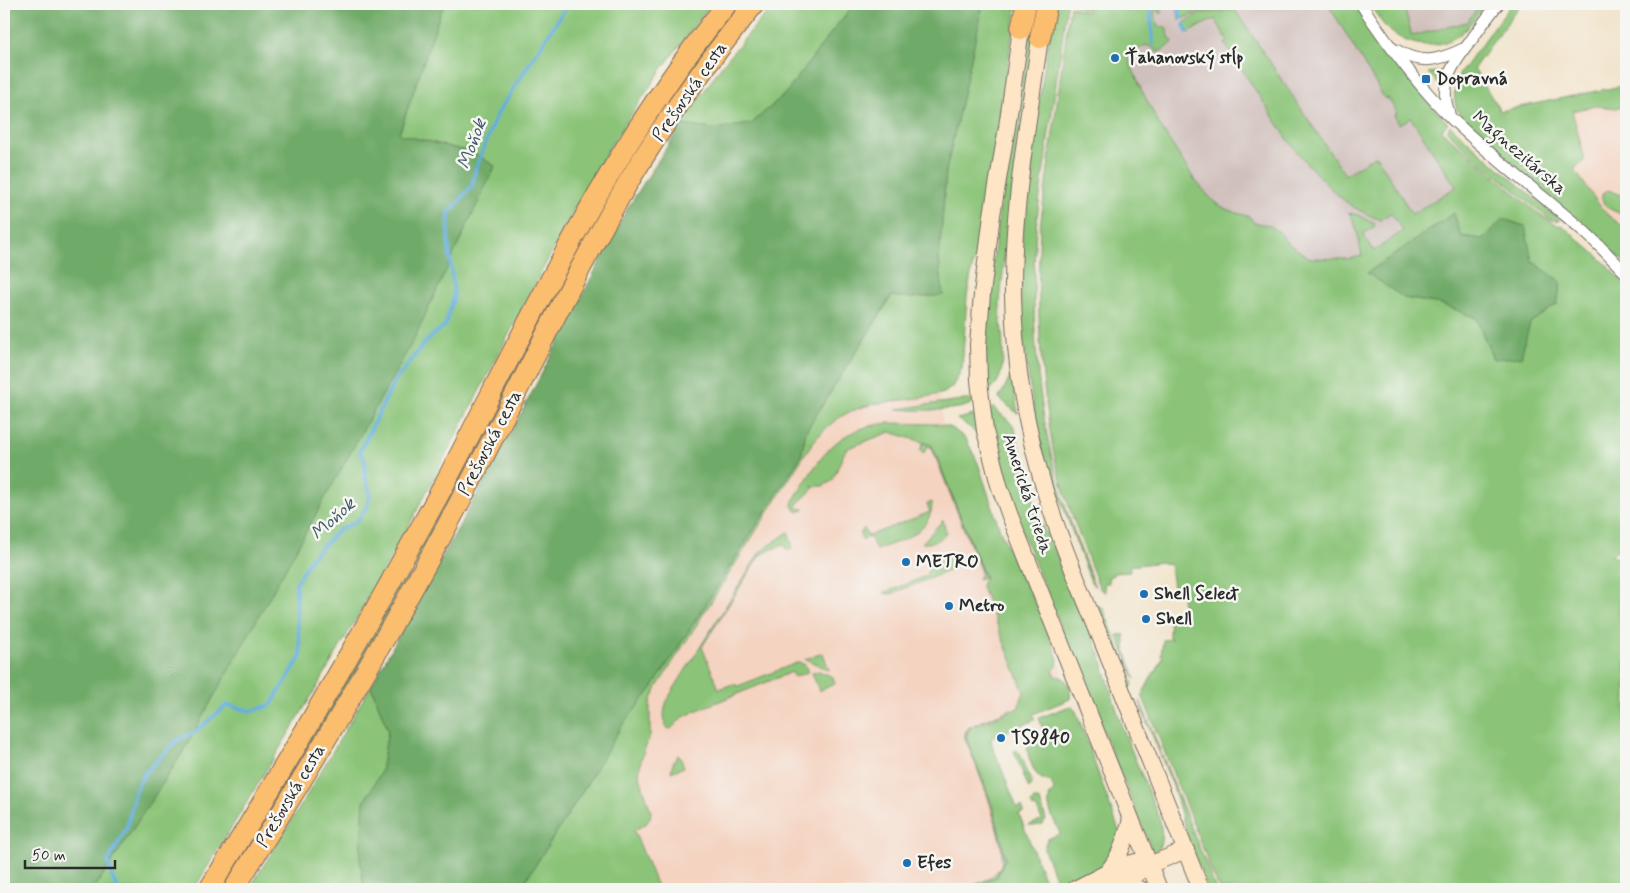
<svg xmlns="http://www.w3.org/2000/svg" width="1630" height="893" viewBox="0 0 1630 893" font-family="Mynerve,sans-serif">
  <rect width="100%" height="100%" fill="#f6f6f2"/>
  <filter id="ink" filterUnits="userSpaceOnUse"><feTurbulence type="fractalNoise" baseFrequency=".02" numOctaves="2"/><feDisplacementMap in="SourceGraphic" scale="10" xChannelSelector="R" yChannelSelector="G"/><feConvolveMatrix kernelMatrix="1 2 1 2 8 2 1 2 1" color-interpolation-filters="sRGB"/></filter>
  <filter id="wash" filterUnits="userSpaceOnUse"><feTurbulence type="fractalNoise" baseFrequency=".0096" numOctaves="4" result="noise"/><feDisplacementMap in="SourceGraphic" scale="20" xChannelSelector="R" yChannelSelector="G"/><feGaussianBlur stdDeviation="1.12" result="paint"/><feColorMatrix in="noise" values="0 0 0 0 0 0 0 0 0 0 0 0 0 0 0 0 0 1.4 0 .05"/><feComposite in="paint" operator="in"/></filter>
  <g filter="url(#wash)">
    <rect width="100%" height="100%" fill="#f2e5ce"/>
    <g fill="#f4d3c0">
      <polygon points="1626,85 1626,264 1571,214 1481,138 1463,120 1471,116"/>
      <polygon points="939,394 943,425 960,433 966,439 976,456 1000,530 1017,568 1039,609 1070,692 1071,697 1067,701 1033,714 1035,718 982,741 1041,889 599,889 645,700 813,438 839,416 851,410 870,405"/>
    </g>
    <g fill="#d0c0bc">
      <polygon points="1092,4 1346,4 1483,191 1348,287 1218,226 1155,128"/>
      <polygon points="1392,4 1480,4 1467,22 1411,36 1404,7 1393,9"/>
    </g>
    <g fill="#8bc478" stroke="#5b7852" fill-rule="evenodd">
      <polygon points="447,4 711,4 661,70 611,145 570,217 403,537 320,682 194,889 94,889 184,750 474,153 399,134 441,11"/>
      <polygon points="774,4 855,4 837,25 786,93 751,124 714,129 681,125 722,65"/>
      <path d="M983,4H1017L983,227L972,269L967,296L962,369L952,387L944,393C884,408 848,392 807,451L657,687L650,704V735L641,760L639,774L651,812L650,818L646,824L634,830L658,889H520L574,805L621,727L652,688L801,456L806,431L892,296L912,298L943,295L939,259L946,171Z"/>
      <path d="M1032,4H1036C1034,48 1026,92 1020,135C1013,184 1007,233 1002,282C1001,291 1000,300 1000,308C1000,327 1012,381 988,390L985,371L987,307L1001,198L1020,93Z"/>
      <path d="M1056,4L1067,5C1060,55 1053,105 1046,154C1043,179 1038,204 1036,229C1031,303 1035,389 1053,462C1063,505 1079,546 1095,587L1091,582L1061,501L1042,456L1029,381L1023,340L1020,272L1025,196L1047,49Z"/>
      <path d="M1072,4H1160L1162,13L1160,14L1159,10L1154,12L1158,27H1166L1170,39L1174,42L1158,53L1155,49L1146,45L1134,51L1128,57L1141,89L1160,126L1194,179L1214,202L1228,210L1250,217L1254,223L1269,225L1279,232L1289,244L1310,258L1348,259L1362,256C1358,241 1358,225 1349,213L1358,215L1375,224L1374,227L1363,234L1374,251L1403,231L1391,213L1380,220C1370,216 1360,211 1352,206C1333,194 1308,165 1293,147L1225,44L1228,41L1215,19L1198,27L1188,33L1184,23L1199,14L1229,10L1234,8L1345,175L1376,155L1412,214L1456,187L1411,118L1399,124L1394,115L1397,113L1388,98L1385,99L1328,4H1355C1382,47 1412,86 1448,123L1441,130L1540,215L1554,224L1563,226L1602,260L1626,285V543L1611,556L1619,558L1623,561L1624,568C1621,588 1614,622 1626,639V889H1219L1142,695L1154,672H1156L1163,657L1161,656L1163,640L1171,639V638H1169V630H1171L1169,624L1173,613H1183L1182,593L1173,588L1170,565L1161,562L1130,566V572L1113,573V576L1108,577L1109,583H1104L1105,592L1100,589C1084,548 1067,506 1056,463C1051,443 1049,423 1046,403C1038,344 1037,286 1040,227L1070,6L1087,12L1088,10ZM1454,213L1461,236L1483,239L1503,219L1532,261L1561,282L1557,304L1530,323L1493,359L1476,318L1441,304L1404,298Z"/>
      <polygon points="1177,4 1228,4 1230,7 1200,12 1179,20"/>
      <path d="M1371,4H1392L1394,9L1404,7L1412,36L1467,22L1480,4H1485C1479,12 1473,21 1466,29C1442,53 1405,49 1383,24C1378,18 1375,10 1371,4Z"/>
      <path d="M1512,4H1521L1474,68L1500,111L1626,85V105L1616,108L1595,106L1572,111L1584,156V162L1574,169L1600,206L1608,215L1626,229V264L1571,214L1481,138C1458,117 1447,104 1460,73Z"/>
      <polygon points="1444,71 1441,86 1428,73"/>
      <polygon points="1450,125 1480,152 1560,220 1556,221 1549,219 1470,153 1447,131"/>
      <path d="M1608,190L1626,197V215C1621,214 1615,212 1610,209C1602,204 1597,194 1608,190Z"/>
      <polygon points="513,373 515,373 471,465 350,683 225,889 218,889"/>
      <polygon points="1012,374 1018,414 999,398"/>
      <path d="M961,400H972L973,402C966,412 910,411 896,409Z"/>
      <path d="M993,407L1010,422L1015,429L1026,476L1041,523L1079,600L1101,658L1122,727L1160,820C1162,831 1163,843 1157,852L1153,853L1012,507L996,454L990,410Z"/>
      <polygon points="974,415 978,434 977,435 971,428 957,419"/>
      <path d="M889,423L938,424L952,428L966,439L978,463L1000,530L1017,568L1039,609L1058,659L1057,666L1053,671L1055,676C1067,676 1072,688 1070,699L1033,714L1035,720L1021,725L1024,732L1017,727L992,737L991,742L1017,808L1022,806L1024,812L1019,814L1048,889H962C975,884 991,881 999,869C1013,850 974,761 965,738V732L969,727L1011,709L969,727L965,737L988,796L1005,859L996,877L972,887L997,877L1006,858L993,807L966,737L970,728L1018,708L1024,692L981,585L985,577L932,445L890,432L846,449L832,481L823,486H811L815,487L797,504V508L804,509V510L797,512L792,506L793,501C820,459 833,428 889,423Z"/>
      <polygon points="923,443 931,445 984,577 978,579 981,572 932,448 927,446 924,453 920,450"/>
      <path d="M932,502C933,533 899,541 876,550L870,537L862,540L860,534L864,528L868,536L930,512L927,504Z"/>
      <path d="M943,520L946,532C943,540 931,544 922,543Z"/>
      <path d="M788,532L792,544L791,550H787L784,544L760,555L702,647L719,689L733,684L738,686L799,662L805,665L808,672L794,677L792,672L695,711L682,718L671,729L667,728C662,718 664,705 670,695L760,552Z"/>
      <path d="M956,553C958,559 959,564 953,569L891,594L884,593L925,576L934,562Z"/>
      <polygon points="1095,604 1103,608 1133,684 1129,689"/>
      <polygon points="1117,635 1125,635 1125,650 1135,679"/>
      <polygon points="823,653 829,670 805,659"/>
      <polygon points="819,671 833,677 835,684 819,691 812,673"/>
      <polygon points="371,686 388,730 381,772 364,802 360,858 364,889 249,889 300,807"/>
      <polygon points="1140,701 1216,889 1208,889 1188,838 1173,786 1143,712"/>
      <path d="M1067,707H1072L1076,711L1119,831V836L1104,866L1086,877L1066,888H1062L1057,883L1044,849L1047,839L1060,834C1055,820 1041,802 1054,790L1051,781C1035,782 1030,762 1027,749L1029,745L1046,738L1039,718Z"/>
      <polygon points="1016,750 1020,753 1032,783 1029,789 1014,751"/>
      <polygon points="678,755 680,757 684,767 671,772 673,763"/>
      <polygon points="1033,799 1040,801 1046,819 1043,824 1034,826 1029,825 1042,820 1036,807 1033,808 1031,803 1034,801"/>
    </g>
    <g fill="#70aa68" stroke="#4e6a4a">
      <polygon points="4,4 447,4 441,11 399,134 474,153 495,166 414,339 184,750 94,889 4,889"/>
      <polygon points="855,4 983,4 946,171 939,259 943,295 912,298 891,296 806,431 801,456 652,688 621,727 574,805 520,889 364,889 360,858 364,802 381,772 388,730 371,686 516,423 627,209 681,125 714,129 751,124 786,93 837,25"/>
      <polygon points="1454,213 1461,236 1483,239 1503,219 1525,226 1532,261 1561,282 1557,304 1530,323 1521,357 1493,359 1476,318 1441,304 1404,298 1367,273"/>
    </g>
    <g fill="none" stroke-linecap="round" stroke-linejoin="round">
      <g stroke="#65aedc" stroke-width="4">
        <polyline points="1150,4 1153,44"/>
        <polyline points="1178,4 1181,18"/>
        <polyline points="1184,25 1187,32"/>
        <polyline points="118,889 112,877 108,862 127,827 136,789 145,773 177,740 194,733 227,705 251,711 271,705 301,656 297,619 296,583 311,558 340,529 348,526 358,520 367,507 370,494 365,476 365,462 360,451 394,382 424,344 434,334 445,326 454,296 448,238 449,213 472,186 476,168 497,114 568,4"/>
      </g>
    </g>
  </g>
  <g filter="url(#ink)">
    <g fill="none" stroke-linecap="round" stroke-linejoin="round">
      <g stroke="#716c64" stroke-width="13">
        <g id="street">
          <path d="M1361,4C1388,45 1418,86 1453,120C1495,160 1542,195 1586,233C1600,246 1613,260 1626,273"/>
          <path d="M1396,50C1421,65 1438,61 1463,49"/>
          <path d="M1449,113C1438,84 1453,64 1470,42C1479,29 1488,16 1498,4"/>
        </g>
      </g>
      <g stroke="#716c64" stroke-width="18">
        <g id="secondary">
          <polyline points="1021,29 1007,127 992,215 982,294 978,345 979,381 985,431 999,485 1010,516 1159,889"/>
          <path d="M1040,38C1028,123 1012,209 1013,295C1014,352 1023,411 1038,466C1054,528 1080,587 1104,646C1136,727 1169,808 1201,889"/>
          <path d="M1108,871C1121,856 1125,839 1131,820"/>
          <polyline points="1119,883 1140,889"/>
          <polyline points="1075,889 1118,867 1136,862 1149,865"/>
          <polyline points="1099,889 1129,879 1149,865 1186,850"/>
        </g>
      </g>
      <g stroke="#716c64" stroke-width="22">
        <g id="highway">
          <polyline points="1021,29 1026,4"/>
          <polyline points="1040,38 1047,4"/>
          <path d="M209,889C272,789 332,686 390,583C408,549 427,517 445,483C531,319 609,148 727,4"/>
          <path d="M234,889C316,759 394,627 465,492C520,388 570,282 629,181C666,119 709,60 754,4"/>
        </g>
      </g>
      <use href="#street" stroke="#fff" stroke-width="11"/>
      <use href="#secondary" stroke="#fde5c5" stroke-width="16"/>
      <use href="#highway" stroke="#fbbd6e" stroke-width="20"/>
    </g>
  </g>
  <g fill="#1f6fb2" stroke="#f6f6f2" stroke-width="2">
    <circle cx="1115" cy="58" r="5"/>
    <rect x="1421" y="74" width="10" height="10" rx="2.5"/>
    <circle cx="906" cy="562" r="5"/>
    <circle cx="1144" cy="594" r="5"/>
    <circle cx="949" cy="606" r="5"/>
    <circle cx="1146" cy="619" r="5"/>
    <circle cx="1001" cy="738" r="5"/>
    <circle cx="907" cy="863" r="5"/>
  </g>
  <g text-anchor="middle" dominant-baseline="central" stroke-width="5" stroke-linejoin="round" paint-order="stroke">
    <g font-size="18" font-weight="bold" fill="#2b2b2b" stroke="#f6f6f2" text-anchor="start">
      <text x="1125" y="58">Ťahanovský stĺp</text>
      <text x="1436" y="79">Dopravná</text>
      <text x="916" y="562">METRO</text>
      <text x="1154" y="594">Shell Select</text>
      <text x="959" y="606">Metro</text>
      <text x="1156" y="619">Shell</text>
      <text x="1011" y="738">TS9840</text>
      <text x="917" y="863">Efes</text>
    </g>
    <g font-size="18" fill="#2b2b2b" stroke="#f6f6f2">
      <text transform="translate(690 92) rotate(-55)">Prešovská cesta</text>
      <text transform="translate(1519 153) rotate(41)">Magnezitárska</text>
      <text transform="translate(490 443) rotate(-62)">Prešovská cesta</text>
      <text transform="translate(1027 494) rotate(72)">Americká trieda</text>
      <text transform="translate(291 796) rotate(-59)">Prešovská cesta</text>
    </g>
    <g font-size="19" font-style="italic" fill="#3f5969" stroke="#f6f6f2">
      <text transform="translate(472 144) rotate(-70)">Moňok</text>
      <text transform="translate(333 519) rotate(-42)">Moňok</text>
    </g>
  </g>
  <rect width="1630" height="893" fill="none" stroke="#f6f6f2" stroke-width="20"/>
  <path d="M25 860v8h90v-8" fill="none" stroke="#2b2b2b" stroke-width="2.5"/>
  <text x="32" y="860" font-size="15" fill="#2b2b2b" stroke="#f6f6f2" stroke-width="4" paint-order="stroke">50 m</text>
</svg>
